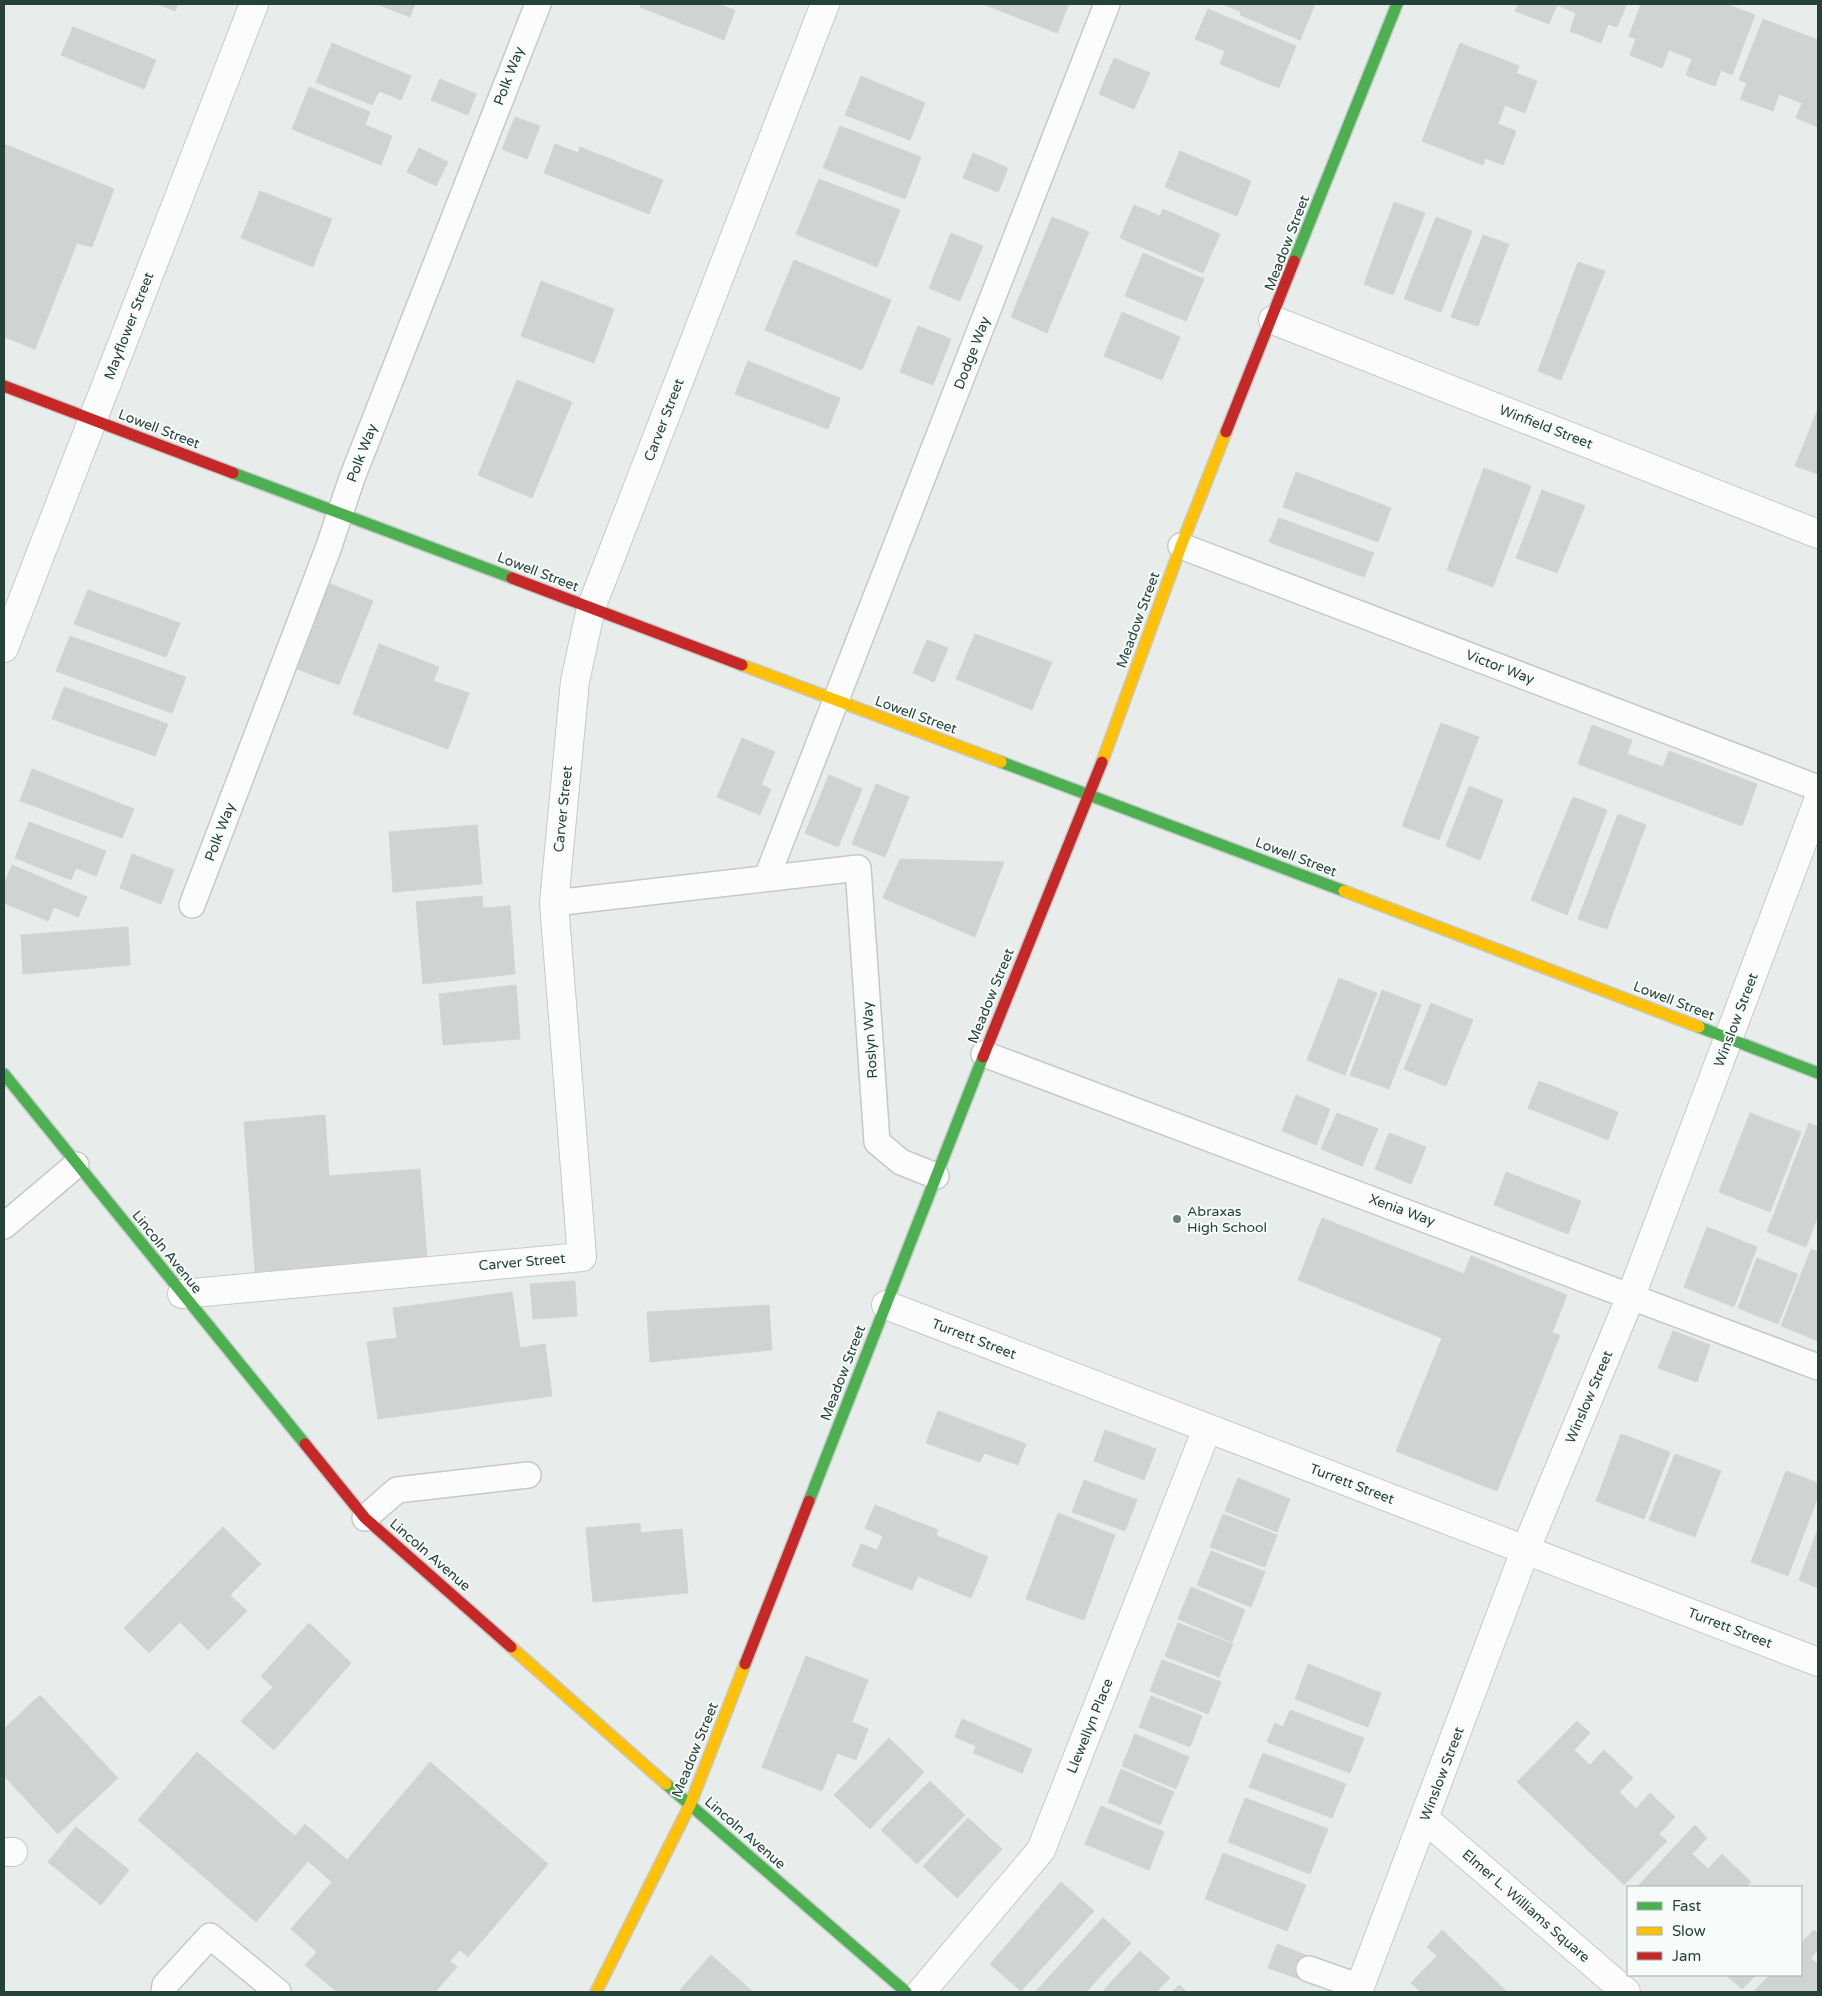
<svg xmlns="http://www.w3.org/2000/svg" width="1822" height="1996" viewBox="0 0 1822 1996" font-family="'Varela Round',sans-serif">
  <rect width="100%" height="100%" fill="#e8edeb"/>
  <g fill="#cfd4d2" stroke="#d1d6d4">
    <polygon points="157,4 178,4 175,11"/>
    <polygon points="377,4 415,4 410,17"/>
    <polygon points="642,4 717,4 735,10 724,40 640,7"/>
    <polygon points="983,4 1069,4 1057,33"/>
    <polygon points="1222,4 1315,4 1300,40 1240,15 1241,12"/>
    <polygon points="1518,4 1627,4 1617,27 1608,24 1601,43 1570,31 1576,13 1557,5 1549,24 1515,11"/>
    <polygon points="1641,4 1726,4 1755,15 1732,75 1721,70 1715,86 1686,75 1692,59 1669,50 1662,68 1630,55 1636,39 1629,36"/>
    <polygon points="1208,9 1296,46 1279,88 1220,64 1225,51 1195,39"/>
    <polygon points="1763,19 1818,40 1818,127 1796,118 1802,103 1779,94 1773,111 1740,99 1747,83 1739,80"/>
    <polygon points="73,27 156,60 144,89 61,55"/>
    <polygon points="332,43 411,76 401,100 379,91 372,105 316,82"/>
    <polygon points="1460,43 1519,66 1516,73 1537,81 1525,113 1505,105 1498,124 1516,131 1503,165 1485,158 1483,165 1422,141"/>
    <polygon points="1114,58 1150,73 1134,109 1099,94"/>
    <polygon points="861,76 925,103 910,140 845,115"/>
    <polygon points="440,79 476,94 468,115 431,100"/>
    <polygon points="309,87 370,112 365,125 392,136 381,165 292,129"/>
    <polygon points="515,117 540,126 527,159 502,149"/>
    <polygon points="840,126 921,157 905,199 823,168"/>
    <polygon points="4,144 114,189 92,247 77,243 35,349 4,337"/>
    <polygon points="555,144 578,153 580,147 663,180 649,214 544,173"/>
    <polygon points="419,148 448,162 436,186 407,172"/>
    <polygon points="1180,151 1251,181 1237,216 1165,187"/>
    <polygon points="973,153 1008,168 998,192 963,178"/>
    <polygon points="819,179 900,210 877,267 796,234"/>
    <polygon points="260,191 332,219 313,267 241,238"/>
    <polygon points="1394,202 1425,213 1393,295 1364,284"/>
    <polygon points="1134,205 1160,216 1163,209 1220,234 1203,273 1120,238"/>
    <polygon points="1052,217 1089,232 1047,333 1011,317"/>
    <polygon points="1436,217 1472,231 1441,312 1404,299"/>
    <polygon points="951,233 983,246 960,301 929,288"/>
    <polygon points="1483,235 1509,244 1478,326 1451,317"/>
    <polygon points="1143,253 1204,279 1186,321 1125,296"/>
    <polygon points="794,260 891,300 862,370 765,330"/>
    <polygon points="1578,262 1605,271 1561,380 1538,371"/>
    <polygon points="541,281 614,309 594,363 521,336"/>
    <polygon points="1122,312 1180,337 1162,380 1104,356"/>
    <polygon points="918,326 951,339 933,385 900,372"/>
    <polygon points="748,361 840,398 828,429 735,394"/>
    <polygon points="517,380 572,402 532,498 478,475"/>
    <polygon points="1818,409 1818,474 1795,466"/>
    <polygon points="1484,468 1531,486 1493,587 1447,570"/>
    <polygon points="1296,472 1391,508 1378,542 1283,507"/>
    <polygon points="1542,490 1585,506 1557,573 1516,558"/>
    <polygon points="1279,518 1374,553 1364,577 1269,542"/>
    <polygon points="326,582 373,601 339,685 292,667"/>
    <polygon points="88,590 180,623 166,657 74,624"/>
    <polygon points="975,634 1052,662 1032,710 956,679"/>
    <polygon points="70,636 186,677 172,713 56,671"/>
    <polygon points="927,640 948,648 934,682 913,673"/>
    <polygon points="379,644 439,667 433,681 469,693 448,749 353,714"/>
    <polygon points="64,687 168,724 155,756 52,719"/>
    <polygon points="1441,723 1479,737 1439,840 1402,826"/>
    <polygon points="1592,725 1632,740 1627,754 1663,767 1669,751 1757,784 1742,826 1578,764"/>
    <polygon points="742,738 775,752 761,785 771,789 760,815 717,797"/>
    <polygon points="32,769 134,809 122,838 20,801"/>
    <polygon points="829,775 862,789 838,847 805,833"/>
    <polygon points="876,784 909,797 885,857 852,844"/>
    <polygon points="1469,786 1503,800 1480,860 1446,846"/>
    <polygon points="1573,797 1607,810 1567,915 1531,900"/>
    <polygon points="1618,814 1646,825 1607,929 1578,919"/>
    <polygon points="29,822 106,851 96,876 76,868 71,880 15,858"/>
    <polygon points="477,825 482,884 393,892 389,832"/>
    <polygon points="132,854 174,870 161,904 120,888"/>
    <polygon points="900,859 1004,862 975,937 883,898"/>
    <polygon points="12,865 87,897 78,917 54,907 48,921 4,903 4,884"/>
    <polygon points="482,896 483,908 510,906 515,974 423,984 416,902"/>
    <polygon points="128,927 130,965 23,974 21,935"/>
    <polygon points="1339,978 1377,993 1345,1075 1307,1060"/>
    <polygon points="516,985 520,1039 443,1045 439,994"/>
    <polygon points="1382,990 1421,1005 1389,1089 1350,1075"/>
    <polygon points="1431,1003 1473,1020 1446,1086 1404,1069"/>
    <polygon points="1539,1081 1618,1112 1608,1140 1528,1108"/>
    <polygon points="1296,1095 1330,1109 1316,1145 1282,1131"/>
    <polygon points="1337,1113 1378,1129 1362,1166 1321,1149"/>
    <polygon points="1750,1113 1801,1132 1770,1212 1719,1192"/>
    <polygon points="325,1115 329,1176 420,1169 427,1259 255,1272 244,1122"/>
    <polygon points="1809,1123 1818,1127 1818,1215 1806,1247 1767,1232"/>
    <polygon points="1389,1133 1426,1147 1411,1184 1375,1169"/>
    <polygon points="1506,1172 1581,1201 1568,1234 1494,1205"/>
    <polygon points="1322,1218 1464,1274 1471,1256 1567,1295 1552,1333 1560,1335 1497,1491 1396,1451 1442,1338 1298,1280"/>
    <polygon points="1707,1227 1757,1247 1734,1307 1684,1287"/>
    <polygon points="1811,1249 1818,1252 1818,1341 1781,1326"/>
    <polygon points="1757,1258 1798,1274 1778,1324 1738,1308"/>
    <polygon points="575,1281 577,1316 533,1319 530,1284"/>
    <polygon points="512,1292 520,1348 545,1344 552,1396 378,1419 367,1342 397,1338 393,1308"/>
    <polygon points="769,1305 772,1350 650,1362 647,1312"/>
    <polygon points="1673,1331 1710,1345 1697,1382 1658,1368"/>
    <polygon points="938,1411 1026,1444 1018,1465 984,1453 980,1462 926,1443"/>
    <polygon points="1105,1430 1156,1449 1144,1480 1094,1461"/>
    <polygon points="1621,1434 1670,1452 1644,1519 1596,1501"/>
    <polygon points="1675,1454 1721,1471 1695,1537 1649,1520"/>
    <polygon points="1786,1471 1818,1483 1818,1496 1788,1576 1751,1562"/>
    <polygon points="1238,1478 1290,1499 1277,1532 1225,1511"/>
    <polygon points="1084,1480 1137,1500 1125,1531 1072,1512"/>
    <polygon points="875,1505 938,1530 936,1535 988,1557 971,1598 918,1576 912,1590 852,1566 861,1544 877,1550 883,1536 865,1528"/>
    <polygon points="1058,1513 1115,1535 1084,1620 1026,1599"/>
    <polygon points="1223,1514 1277,1535 1265,1567 1210,1547"/>
    <polygon points="640,1523 641,1533 682,1529 688,1593 593,1602 586,1528"/>
    <polygon points="223,1527 261,1564 230,1595 247,1611 208,1650 180,1622 149,1653 124,1628"/>
    <polygon points="1818,1529 1818,1588 1799,1580"/>
    <polygon points="1211,1551 1265,1572 1251,1607 1197,1585"/>
    <polygon points="1191,1587 1245,1610 1232,1642 1178,1619"/>
    <polygon points="309,1623 351,1663 274,1750 241,1721 273,1687 261,1676"/>
    <polygon points="1178,1623 1233,1644 1219,1677 1165,1656"/>
    <polygon points="806,1656 868,1680 852,1722 868,1729 856,1760 837,1753 822,1791 762,1767"/>
    <polygon points="1162,1660 1221,1682 1208,1714 1150,1691"/>
    <polygon points="1308,1664 1381,1693 1368,1727 1295,1699"/>
    <polygon points="40,1695 118,1778 58,1834 4,1776 4,1729"/>
    <polygon points="1151,1696 1202,1716 1190,1747 1139,1727"/>
    <polygon points="1290,1710 1364,1738 1350,1773 1267,1742 1275,1723 1283,1727"/>
    <polygon points="962,1719 1032,1749 1022,1773 973,1753 976,1746 955,1737"/>
    <polygon points="1577,1721 1590,1733 1574,1750 1590,1765 1604,1750 1633,1778 1619,1792 1636,1809 1650,1793 1675,1817 1659,1834 1667,1841 1624,1885 1517,1782"/>
    <polygon points="1135,1734 1189,1757 1176,1789 1122,1766"/>
    <polygon points="889,1738 924,1772 870,1829 834,1795"/>
    <polygon points="197,1752 295,1836 305,1824 347,1860 430,1762 548,1864 468,1957 460,1950 450,1961 457,1967 435,1992 337,1992 305,1965 317,1952 291,1929 332,1882 308,1861 256,1922 138,1820"/>
    <polygon points="1263,1753 1346,1784 1332,1818 1249,1787"/>
    <polygon points="1121,1769 1174,1792 1160,1825 1108,1802"/>
    <polygon points="930,1781 965,1815 917,1864 881,1830"/>
    <polygon points="1245,1798 1328,1829 1310,1874 1228,1842"/>
    <polygon points="1101,1806 1164,1832 1149,1870 1085,1844"/>
    <polygon points="968,1818 1002,1849 957,1898 923,1866"/>
    <polygon points="1695,1825 1707,1838 1692,1854 1708,1869 1722,1854 1751,1882 1746,1887 1637,1887"/>
    <polygon points="76,1827 129,1870 101,1905 48,1862"/>
    <polygon points="1223,1853 1306,1885 1287,1931 1205,1899"/>
    <polygon points="1061,1882 1094,1911 1021,1991 990,1964"/>
    <polygon points="1103,1918 1131,1943 1086,1992 1036,1991"/>
    <polygon points="1442,1930 1507,1992 1421,1992 1411,1983 1437,1956 1427,1947"/>
    <polygon points="1814,1930 1818,1934 1818,1950 1811,1958 1818,1965 1818,1992 1756,1992 1754,1991 1770,1975 1801,1975 1801,1943"/>
    <polygon points="1277,1944 1314,1958 1305,1981 1268,1968"/>
    <polygon points="1140,1951 1170,1978 1156,1992 1102,1992"/>
    <polygon points="711,1955 753,1992 683,1992 680,1990"/>
    <polygon points="1726,1975 1756,1975 1742,1989"/>
    <polygon points="1179,1985 1187,1992 1172,1992"/>
  </g>
  <g fill="none" stroke-linecap="round" stroke-linejoin="round">
    <g stroke="#c5cac8" stroke-width="28">
      <g id="lane">
        <polyline points="1181,546 1818,788"/>
        <polyline points="767,877 1107,4"/>
        <polyline points="554,903 858,868 877,1142 901,1162 936,1176"/>
        <polyline points="192,905 328,549 352,478 538,4"/>
        <polyline points="984,1054 1818,1367"/>
        <polyline points="4,1226 76,1165"/>
        <polyline points="365,1518 397,1490 528,1475"/>
        <polyline points="1309,1969 1360,1987"/>
        <polyline points="164,1992 165,1985 210,1936 278,1992"/>
      </g>
    </g>
    <g stroke="#c5cac8" stroke-width="30">
      <g id="street">
        <polyline points="1273,320 1818,534"/>
        <polyline points="4,648 254,4"/>
        <polyline points="182,1294 582,1257 554,903 575,681 591,608 825,4"/>
        <polyline points="886,1305 1818,1662"/>
        <polyline points="1425,1819 1626,1992"/>
        <polyline points="4,1852 13,1852"/>
        <polyline points="921,1992 1041,1850 1207,1429"/>
        <polyline points="1358,1992 1525,1551 1631,1296 1818,801"/>
      </g>
    </g>
    <g stroke="#c3cbc8" stroke-width="14">
      <g id="fast">
        <polyline points="1294,261 1397,4"/>
        <polyline points="233,473 512,578"/>
        <polyline points="1001,762 1344,891"/>
        <polyline points="1699,1027 1818,1073"/>
        <polyline points="4,1074 305,1444"/>
        <polyline points="809,1501 983,1057"/>
        <polyline points="666,1784 906,1992"/>
      </g>
    </g>
    <g stroke="#c3cbc8" stroke-width="14">
      <g id="slow">
        <polyline points="742,665 1001,762"/>
        <polyline points="1102,762 1181,546 1226,432"/>
        <polyline points="1344,891 1699,1027"/>
        <polyline points="511,1647 666,1784"/>
        <polyline points="596,1992 690,1805 745,1664"/>
      </g>
    </g>
    <g stroke="#c3cbc8" stroke-width="14">
      <g id="jam">
        <polyline points="4,386 233,473"/>
        <polyline points="1226,432 1294,261"/>
        <polyline points="512,578 742,665"/>
        <polyline points="983,1057 1102,762"/>
        <polyline points="305,1444 365,1518 511,1647"/>
        <polyline points="745,1664 809,1501"/>
      </g>
    </g>
    <use href="#lane" stroke="#fcfcfc" stroke-width="25"/>
    <use href="#street" stroke="#fcfcfc" stroke-width="28"/>
    <use href="#fast" stroke="#4caf50" stroke-width="11"/>
    <use href="#slow" stroke="#ffc107" stroke-width="11"/>
    <use href="#jam" stroke="#c62828" stroke-width="11"/>
  </g>
  <circle fill="#697e78" stroke="#f7fbf9" stroke-width="2" cx="1177" cy="1219" r="5"/>
  <g text-anchor="middle" dominant-baseline="central" stroke-width="4" stroke-linejoin="round" paint-order="stroke">
    <g font-size="14" fill="#24423a" stroke="#f7fbf9">
      <text transform="translate(509 76) rotate(-69)">Polk Way</text>
      <text transform="translate(1287 243) rotate(-69)">Meadow Street</text>
      <text transform="translate(129 326) rotate(-69)">Mayflower Street</text>
      <text transform="translate(972 353) rotate(-69)">Dodge Way</text>
      <text transform="translate(664 420) rotate(-69)">Carver Street</text>
      <text transform="translate(1546 427) rotate(21)">Winfield Street</text>
      <text transform="translate(159 429) rotate(21)">Lowell Street</text>
      <text transform="translate(362 453) rotate(-69)">Polk Way</text>
      <text transform="translate(538 572) rotate(21)">Lowell Street</text>
      <text transform="translate(1138 620) rotate(-70)">Meadow Street</text>
      <text transform="translate(1500 667) rotate(21)">Victor Way</text>
      <text transform="translate(916 715) rotate(20)">Lowell Street</text>
      <text transform="translate(563 809) rotate(-84)">Carver Street</text>
      <text transform="translate(220 832) rotate(-69)">Polk Way</text>
      <text transform="translate(1296 857) rotate(21)">Lowell Street</text>
      <text transform="translate(991 996) rotate(-68)">Meadow Street</text>
      <text transform="translate(1674 1001) rotate(21)">Lowell Street</text>
      <text transform="translate(1736 1020) rotate(-69)">Winslow Street</text>
      <text transform="translate(870 1040) rotate(-94)">Roslyn Way</text>
      <text transform="translate(1402 1210) rotate(20)">Xenia Way</text>
      <text transform="translate(167 1252) rotate(51)">Lincoln Avenue</text>
      <text transform="translate(522 1262) rotate(-5)">Carver Street</text>
      <text transform="translate(974 1339) rotate(21)">Turrett Street</text>
      <text transform="translate(843 1373) rotate(-69)">Meadow Street</text>
      <text transform="translate(1589 1397) rotate(-67)">Winslow Street</text>
      <text transform="translate(1352 1484) rotate(21)">Turrett Street</text>
      <text transform="translate(430 1555) rotate(41)">Lincoln Avenue</text>
      <text transform="translate(1730 1628) rotate(21)">Turrett Street</text>
      <text transform="translate(1090 1726) rotate(-68)">Llewellyn Place</text>
      <text transform="translate(695 1750) rotate(-68)">Meadow Street</text>
      <text transform="translate(1442 1774) rotate(-69)">Winslow Street</text>
      <text transform="translate(745 1833) rotate(41)">Lincoln Avenue</text>
      <text transform="translate(1526 1906) rotate(41)">Elmer L. Williams Square</text>
    </g>
    <g font-size="14" fill="#24423a" stroke="#f7fbf9" text-anchor="start">
      <text x="1187" y="1211">Abraxas<tspan x="1187" dy="16">High School</tspan></text>
    </g>
  </g>
  <rect width="1822" height="1996" fill="none" stroke="#24423a" stroke-width="10"/>
  <rect x="1627" y="1886" width="175" height="90" fill="#f7fbf9" stroke="#a3b1ad"/>
  <rect x="1637" y="1902" width="25" height="8" fill="#4caf50" stroke="#a3b1ad"/>
  <text x="1672" y="1911" font-size="15" fill="#24423a">Fast</text>
  <rect x="1637" y="1927" width="25" height="8" fill="#ffc107" stroke="#a3b1ad"/>
  <text x="1672" y="1936" font-size="15" fill="#24423a">Slow</text>
  <rect x="1637" y="1952" width="25" height="8" fill="#c62828" stroke="#a3b1ad"/>
  <text x="1672" y="1961" font-size="15" fill="#24423a">Jam</text>
</svg>
